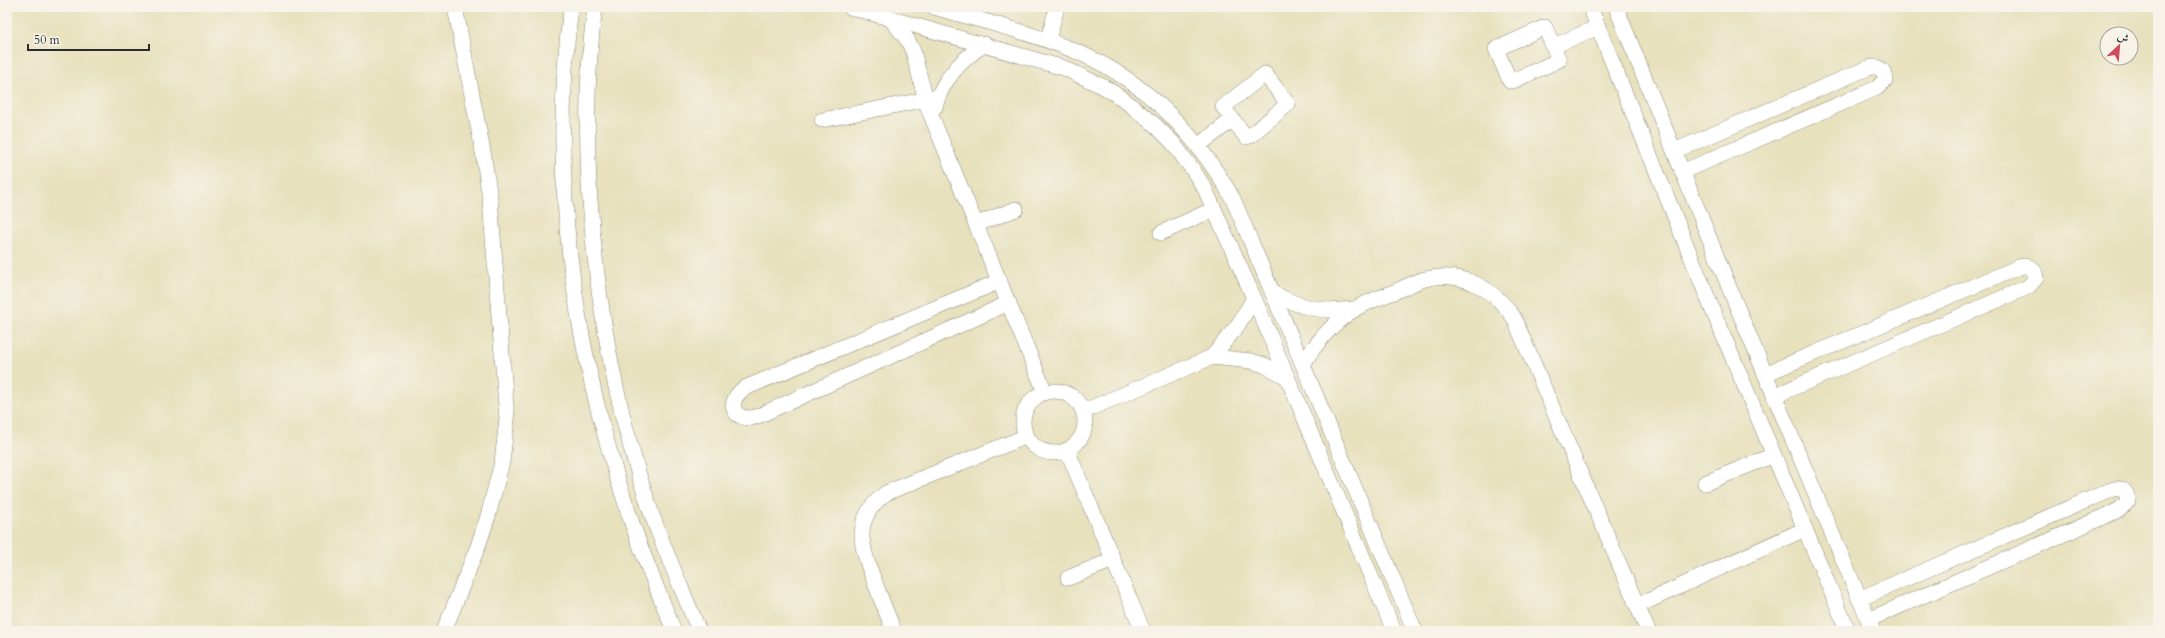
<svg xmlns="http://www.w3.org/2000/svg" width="2165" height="638" viewBox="0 0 2165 638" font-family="Cardo,Amiri,serif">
  <rect width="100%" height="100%" fill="#f7f3e8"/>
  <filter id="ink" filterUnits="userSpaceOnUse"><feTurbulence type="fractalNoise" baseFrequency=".025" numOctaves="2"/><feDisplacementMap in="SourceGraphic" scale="8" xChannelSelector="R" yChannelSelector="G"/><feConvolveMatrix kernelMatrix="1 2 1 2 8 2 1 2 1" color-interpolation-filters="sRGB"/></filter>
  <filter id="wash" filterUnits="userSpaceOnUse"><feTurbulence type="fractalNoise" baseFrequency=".012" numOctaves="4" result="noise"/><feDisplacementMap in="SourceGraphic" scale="16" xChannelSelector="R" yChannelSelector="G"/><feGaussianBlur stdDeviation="0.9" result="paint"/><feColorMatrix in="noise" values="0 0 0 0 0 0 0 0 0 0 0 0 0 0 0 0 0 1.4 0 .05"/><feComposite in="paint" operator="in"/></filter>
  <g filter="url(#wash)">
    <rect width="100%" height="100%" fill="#e7e1be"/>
  </g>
  <g filter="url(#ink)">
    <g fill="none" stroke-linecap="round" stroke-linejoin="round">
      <g stroke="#898674" stroke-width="16">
        <g id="street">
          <path d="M571,7C549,177 573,346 627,508C640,550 658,590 674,631"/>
          <path d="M595,7C586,71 586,135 590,200C597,306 616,411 651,512C665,552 683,591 699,631"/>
          <polyline points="850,7 1064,68 1104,87 1123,99 1155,125 1173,143 1193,170 1205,189 1254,298 1394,631"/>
          <path d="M934,7C978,20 1023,30 1065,47C1140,75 1194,130 1233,199L1415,631"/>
          <polyline points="1590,7 1713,311 1848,631"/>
          <polyline points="1616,7 1735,302 1873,631"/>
          <polyline points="889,17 907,39 913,51 928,108 1045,392"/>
          <polygon points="1545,27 1559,60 1513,81 1510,81 1496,49"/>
          <polyline points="1048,40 1057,7"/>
          <polyline points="1554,46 1598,27"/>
          <polygon points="1265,74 1288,104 1250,136 1246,137 1223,107"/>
          <path d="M935,107C942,79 962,59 985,44"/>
          <polyline points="822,120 938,97"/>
          <polyline points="1199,145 1232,120"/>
          <path d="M1674,151L1868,68C1878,65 1884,69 1886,79L1877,88L1682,172"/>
          <polyline points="977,224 1016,209"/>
          <polyline points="1161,233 1214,209"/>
          <path d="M1000,281L745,388C725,401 732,422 756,417L1009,303"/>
          <path d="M1272,292C1298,308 1324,313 1354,309"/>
          <polyline points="1212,357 1238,325 1254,298"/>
          <path d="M1303,364C1316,343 1333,322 1355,309C1366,302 1381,297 1394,292C1404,288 1414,282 1425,279C1461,270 1494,288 1514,318L1648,631"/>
          <path d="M1765,374L2019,267C2029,264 2035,268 2036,278L2028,287L1774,396"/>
          <circle cx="1054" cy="422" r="31"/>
          <polyline points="1084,411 1212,357 1251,361 1264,365 1287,377"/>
          <polyline points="1067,450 1143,631"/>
          <polyline points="1705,483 1774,455"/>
          <polyline points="1068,578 1113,560"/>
          <path d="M1859,599L2111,490C2121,486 2127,490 2128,501L2119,510L1868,620"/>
          <polyline points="1637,606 1805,529"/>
          <polyline points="444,631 478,546 488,516 502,462 507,419 490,198 483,152 455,7"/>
          <path d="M894,631C887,614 880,597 874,580C860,545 852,519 886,493L1027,436"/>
        </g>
      </g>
      <use href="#street" stroke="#fff" stroke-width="15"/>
    </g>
  </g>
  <rect width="2165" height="638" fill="none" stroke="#f7f3e8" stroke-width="24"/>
  <g transform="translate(2119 46) rotate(26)"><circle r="19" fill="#f7f3e8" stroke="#a5a39c"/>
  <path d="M0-3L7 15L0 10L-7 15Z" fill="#d1495b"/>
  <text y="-6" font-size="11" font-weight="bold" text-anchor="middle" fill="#2b2b2b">ش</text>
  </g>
  <path d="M28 44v6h121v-6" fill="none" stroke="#2b2b2b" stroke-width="2"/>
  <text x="34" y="44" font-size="12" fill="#2b2b2b" stroke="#f7f3e8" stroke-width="3" paint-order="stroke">50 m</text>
</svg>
